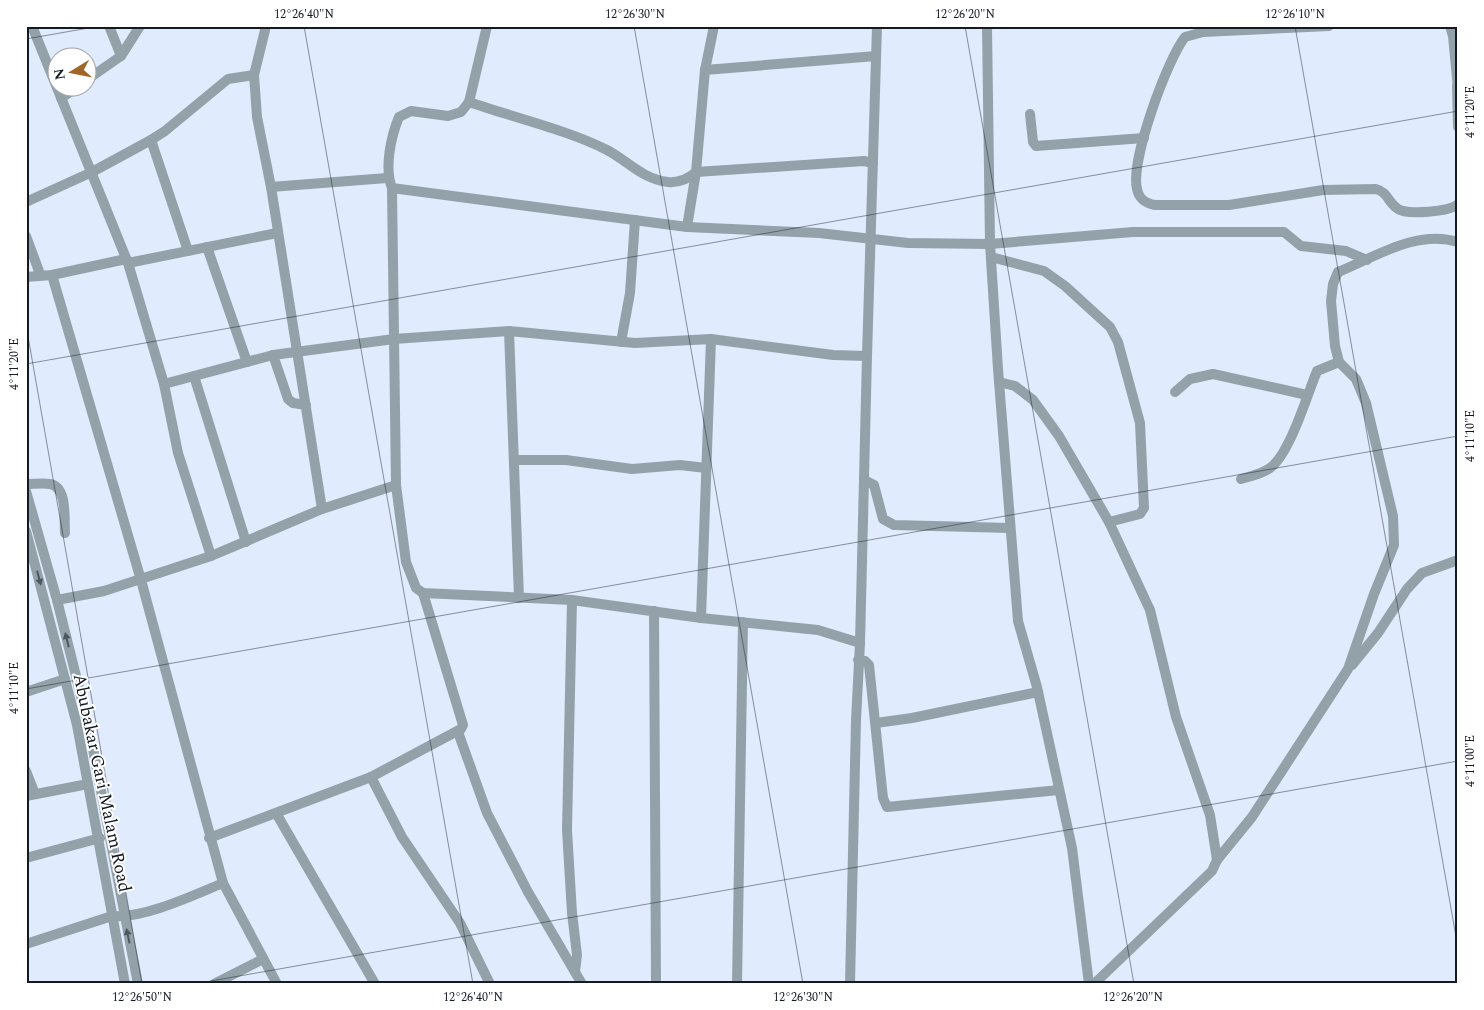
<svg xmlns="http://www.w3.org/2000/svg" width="1484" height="1010" viewBox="0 0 1484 1010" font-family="Spectral,serif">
  <rect width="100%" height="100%" fill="#e1ebfe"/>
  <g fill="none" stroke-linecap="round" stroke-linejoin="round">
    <g stroke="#93a2a9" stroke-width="10">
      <polyline points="32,26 128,263 164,384 178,453 211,556"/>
      <polyline points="109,26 121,56"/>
      <polyline points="266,26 254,75 257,117 271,187 322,509"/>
      <path d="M487,26L469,102L461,112L448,116L411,111L399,117C391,136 384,168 392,188L396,485L406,562L416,588L423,593L572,600L701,618L818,630L860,643L856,720L850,984"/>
      <polyline points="987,26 990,244 998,369 1018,621 1037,687 1072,848 1089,984"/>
      <path d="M1329,26L1203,32L1185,37C1167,60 1130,161 1137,189C1139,199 1145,203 1155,205H1229L1323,190L1376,189C1388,192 1388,203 1398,209C1406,215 1451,212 1458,204"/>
      <polyline points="1450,26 1453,36 1458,89"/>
      <polyline points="705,70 876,56"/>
      <polyline points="88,79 121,56 140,26"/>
      <polyline points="1457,86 1458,127"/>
      <polyline points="61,98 76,88"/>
      <path d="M469,102C512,117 568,130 607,150C628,161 642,179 668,182C679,183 688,179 696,172L705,70L714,26"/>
      <polyline points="1030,114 1033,142 1036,146 1144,138"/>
      <polyline points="151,140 188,251"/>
      <polyline points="271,187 387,178"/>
      <polyline points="392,188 687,227 819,233 908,243 990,244 1133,232 1284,232 1301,246 1346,251 1367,260"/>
      <polyline points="26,202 92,172 151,140 165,131 228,79 254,75"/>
      <polyline points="687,227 696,172 864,161 873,163"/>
      <polyline points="26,236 40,274"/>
      <polyline points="207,247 247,362"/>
      <polyline points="991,257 1044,271 1065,286 1110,327 1118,342 1140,423 1144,508 1140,514 1109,522"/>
      <polyline points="128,263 277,233"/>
      <polyline points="52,275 141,580 223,883 277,984"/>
      <polyline points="26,277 52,275 126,259"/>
      <polyline points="509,331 519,598"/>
      <polyline points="621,342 630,293 635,220"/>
      <polyline points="273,355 288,399 293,403 306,405"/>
      <polyline points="194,376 246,542"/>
      <polyline points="999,382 1015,386 1033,400 1059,436 1109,522 1150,610 1176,717 1210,815 1217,860 1212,871 1094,984"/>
      <polyline points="164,384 273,355 394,339 509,331 635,343 711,339 833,355 867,356 877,26"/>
      <polyline points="1175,392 1190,379 1213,374 1307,395"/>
      <polyline points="514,460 566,460 632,469 680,465 706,468"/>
      <path d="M1241,479C1251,476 1262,474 1270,468C1290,454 1307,395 1317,371L1339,362"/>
      <polyline points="864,480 874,485 883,519 894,525 1010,528"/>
      <path d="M26,484C34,484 43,483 50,484C68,487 64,520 65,533"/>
      <polyline points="26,491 57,600 89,728 138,984"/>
      <polyline points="26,531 77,725 125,984"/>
      <polyline points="57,600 104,591 211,556 322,509 396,485"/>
      <polyline points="572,600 567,830 572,913 577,955 575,972"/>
      <polyline points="654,611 656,984"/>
      <polyline points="701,618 711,339"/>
      <polyline points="860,643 867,356"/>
      <polyline points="858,660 865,661 869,665 883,798 887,807 1059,790"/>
      <polyline points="1352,665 1378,633 1407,589 1422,573 1458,560"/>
      <polyline points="26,692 65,679"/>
      <polyline points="876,723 912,718 1038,692"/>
      <polyline points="458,732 487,813 528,892 582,984"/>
      <polyline points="26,771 35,794"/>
      <polyline points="371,777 402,837 460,923 490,984"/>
      <polyline points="26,796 88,784"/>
      <polyline points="276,813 375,984"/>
      <polyline points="209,838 371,777 461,729 463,725 423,593"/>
      <polyline points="26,858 100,838"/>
      <path d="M1217,860L1252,817L1348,669L1374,594L1394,545L1393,516L1366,403L1356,379L1339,362L1335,346L1331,301L1333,284L1338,272C1375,257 1417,229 1458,242"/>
      <path d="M26,944L112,916C143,919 194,895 223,883"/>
      <polyline points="214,984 263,959"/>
      <polyline points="737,984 743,622"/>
    </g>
  </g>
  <defs><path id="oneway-solid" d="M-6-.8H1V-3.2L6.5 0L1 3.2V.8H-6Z" transform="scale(1.25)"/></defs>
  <g fill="#4d5760">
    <use href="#oneway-solid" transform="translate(39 578) rotate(75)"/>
    <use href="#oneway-solid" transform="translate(67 640) rotate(-104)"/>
    <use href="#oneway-solid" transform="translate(128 936) rotate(-102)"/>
  </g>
  <path fill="none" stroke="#141a24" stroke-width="1" stroke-opacity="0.45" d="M304,26L473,984M634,26L803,984M965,26L1134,984M1295,26L1458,948M26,39L100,26M26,325L142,984M26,364L1458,111M26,689L1458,436M194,984L1458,761"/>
  <g text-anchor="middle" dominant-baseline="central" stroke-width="4" stroke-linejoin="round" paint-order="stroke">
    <g font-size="18" fill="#141a24" stroke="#fff">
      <text transform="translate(102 783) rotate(78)">Abubakar Gari Malam Road</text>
    </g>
  </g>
  <rect width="1484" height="1010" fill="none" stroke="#ffffff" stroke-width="55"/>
  <g transform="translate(72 72) rotate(260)"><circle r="24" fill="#ffffff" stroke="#a1a3a7"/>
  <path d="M0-4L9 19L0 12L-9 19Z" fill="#a16527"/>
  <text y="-8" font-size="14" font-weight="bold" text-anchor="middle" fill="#141a24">N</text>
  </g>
  <rect x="28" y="28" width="1428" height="954" fill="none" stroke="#141a24" stroke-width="2"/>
  <g font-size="12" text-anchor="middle" fill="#141a24">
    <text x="304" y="18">12°26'40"N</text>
    <text x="635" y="18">12°26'30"N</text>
    <text x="965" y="18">12°26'20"N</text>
    <text x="1295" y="18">12°26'10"N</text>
    <text transform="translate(1470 112) rotate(-90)" y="4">4°11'20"E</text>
    <text transform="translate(14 364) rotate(-90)" y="4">4°11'20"E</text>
    <text transform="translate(1470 436) rotate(-90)" y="4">4°11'10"E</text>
    <text transform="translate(14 688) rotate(-90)" y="4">4°11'10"E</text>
    <text transform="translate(1470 761) rotate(-90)" y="4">4°11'00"E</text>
    <text x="142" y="1001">12°26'50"N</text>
    <text x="473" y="1001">12°26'40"N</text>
    <text x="803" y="1001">12°26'30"N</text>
    <text x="1133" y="1001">12°26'20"N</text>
  </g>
</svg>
